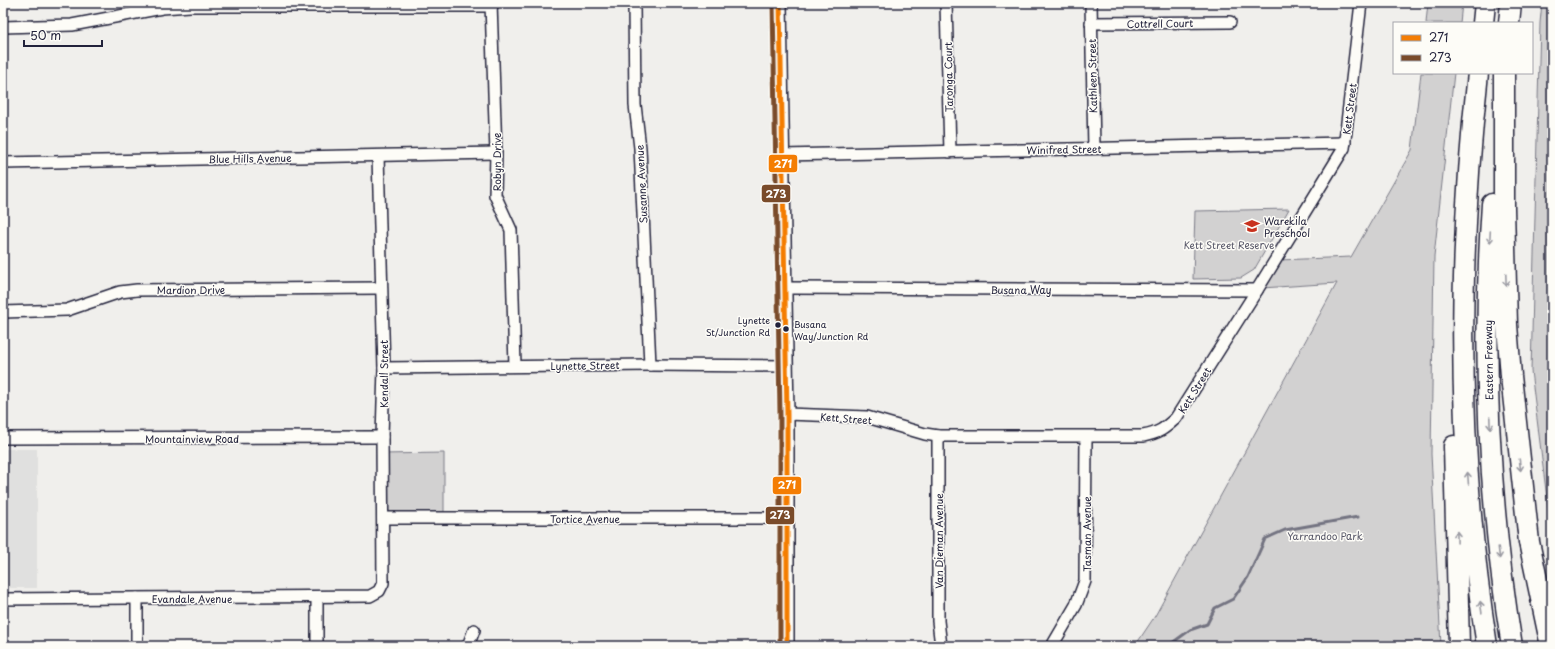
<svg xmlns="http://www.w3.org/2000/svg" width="1555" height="649" viewBox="0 0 1555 649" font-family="'Playpen Sans',sans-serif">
  <rect width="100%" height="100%" fill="#f0efec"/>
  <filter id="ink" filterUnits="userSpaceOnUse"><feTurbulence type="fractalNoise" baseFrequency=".025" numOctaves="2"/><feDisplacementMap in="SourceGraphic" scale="8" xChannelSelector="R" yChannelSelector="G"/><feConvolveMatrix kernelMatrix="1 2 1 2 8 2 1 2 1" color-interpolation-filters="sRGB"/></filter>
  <g filter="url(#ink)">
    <rect fill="#e0e0df" x="3" y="449" width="34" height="139"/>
    <g fill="#d2d1d1" stroke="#7a7a86">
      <polygon points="1428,3 1462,3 1460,23 1426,23"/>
      <polygon points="1542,3 1552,3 1552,539 1531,371 1540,23"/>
      <polygon points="1421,73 1454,73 1434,256 1431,454 1441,646 1135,646 1155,616 1337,283 1262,288 1279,260 1351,257 1412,150"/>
      <polygon points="1289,209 1254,270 1241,278 1193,279 1195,211"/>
      <polygon points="444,453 444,518 383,518 382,454"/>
    </g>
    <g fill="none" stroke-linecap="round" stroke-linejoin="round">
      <polyline stroke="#737381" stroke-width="3" points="1168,646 1190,630 1207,624 1215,608 1233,599 1248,577 1265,539 1285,530 1358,517"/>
      <g stroke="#22223b" stroke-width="14">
        <g id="minor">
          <polyline points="491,3 496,153 495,195 511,230 515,366"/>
          <polyline points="634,3 635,105 640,148 650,365"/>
          <polyline points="946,3 950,152"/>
          <polyline points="1091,3 1094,148"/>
          <polyline points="1091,23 1230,22"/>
          <polyline points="3,27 72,25 162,8 190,6 492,6"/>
          <polyline points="783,155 1345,143"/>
          <polyline points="3,163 496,153"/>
          <polyline points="786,288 1257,290"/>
          <polyline points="3,312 67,310 120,292 137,290 381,288"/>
          <polyline points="384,368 650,365 786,366"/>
          <path d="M787,414L867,417L925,434L938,436H1143C1159,433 1164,429 1176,418L1257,290L1344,148L1361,3"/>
          <polyline points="938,436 938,621 941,646"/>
          <polyline points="3,438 382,437"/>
          <polyline points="383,518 787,518"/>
          <polyline points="137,598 137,646"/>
          <polyline points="3,599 370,596 379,591 383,583 382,437 384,368 378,156"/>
          <polyline points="317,646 317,597"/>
          <polyline points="468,646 474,630"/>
          <polyline points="1052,646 1076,605 1085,581 1086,437"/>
        </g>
      </g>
      <g stroke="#22223b" stroke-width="16">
        <polyline id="tertiary" points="780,3 787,414 787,646"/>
      </g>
      <g stroke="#22223b" stroke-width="23">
        <g id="motorway">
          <polyline points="1483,23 1485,3"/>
          <polyline points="1509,23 1511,3"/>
          <path d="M1478,73C1457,263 1457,457 1487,646"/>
          <polyline points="1504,73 1504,208 1507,325 1511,376 1529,542 1551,646"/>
          <path d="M1492,204C1482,352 1488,500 1512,646"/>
          <polyline points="1454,446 1459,646"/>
        </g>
      </g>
      <use href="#minor" stroke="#fdfcf7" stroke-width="11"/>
      <use href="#tertiary" stroke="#fdfcf7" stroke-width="13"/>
      <use href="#motorway" stroke="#fdfcf7" stroke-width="20"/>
      <g stroke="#fdfcf7" stroke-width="8">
        <polyline id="bus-1" points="780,3 787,414 787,646"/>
      </g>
      <g stroke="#fdfcf7" stroke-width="8">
        <polyline id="bus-2" points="773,3 780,414 780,646"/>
      </g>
      <use href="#bus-1" stroke="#f47d03" stroke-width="5"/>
      <use href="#bus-2" stroke="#7a4b2a" stroke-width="5"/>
    </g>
    <defs><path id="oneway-shaft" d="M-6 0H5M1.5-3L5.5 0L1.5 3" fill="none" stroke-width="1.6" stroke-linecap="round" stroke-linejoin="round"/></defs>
    <g stroke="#9a9aa2">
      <use href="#oneway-shaft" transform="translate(1490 237) rotate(93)"/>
      <use href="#oneway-shaft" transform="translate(1506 280) rotate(88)"/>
      <use href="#oneway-shaft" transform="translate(1490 423) rotate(88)"/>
      <use href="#oneway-shaft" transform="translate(1520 465) rotate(83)"/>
      <use href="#oneway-shaft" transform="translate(1468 478) rotate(-94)"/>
      <use href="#oneway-shaft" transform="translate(1457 537) rotate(-91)"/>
      <use href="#oneway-shaft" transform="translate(1499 553) rotate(83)"/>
      <use href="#oneway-shaft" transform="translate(1481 607) rotate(-98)"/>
    </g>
  </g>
  <defs>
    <g id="school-bare" transform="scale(1.2)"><path d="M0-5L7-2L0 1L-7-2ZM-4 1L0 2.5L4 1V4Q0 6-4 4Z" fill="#c8321e" stroke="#fdfcf7" stroke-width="2.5" paint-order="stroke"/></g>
  </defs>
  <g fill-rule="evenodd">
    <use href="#school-bare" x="1252" y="226"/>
  </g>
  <g fill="#22223b" stroke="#fdfcf7" stroke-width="1.5">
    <circle cx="778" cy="325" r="3.5"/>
    <circle cx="786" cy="329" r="3.5"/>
  </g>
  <g text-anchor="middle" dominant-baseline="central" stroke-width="3" stroke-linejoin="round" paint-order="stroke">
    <g font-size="9" fill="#22223b" stroke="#fdfcf7" text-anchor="end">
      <text x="770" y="320">Lynette<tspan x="770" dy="12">St/Junction Rd</tspan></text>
      <text x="794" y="324" text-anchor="start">Busana<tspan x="794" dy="12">Way/Junction Rd</tspan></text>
    </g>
    <g font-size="10" fill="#22223b" stroke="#fdfcf7">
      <text transform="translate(1160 23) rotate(-1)">Cottrell Court</text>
      <text transform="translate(1092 76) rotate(-91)">Kathleen Street</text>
      <text transform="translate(948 77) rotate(-91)">Taronga Court</text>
      <text transform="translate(1349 109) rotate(-83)">Kett Street</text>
      <text transform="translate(1064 149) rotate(-1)">Winifred Street</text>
      <text transform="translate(250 158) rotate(-1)">Blue Hills Avenue</text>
      <text transform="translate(496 162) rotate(-90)">Robyn Drive</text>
      <text transform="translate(641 184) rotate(-93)">Susanne Avenue</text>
      <text x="191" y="289">Mardion Drive</text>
      <text x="1021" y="289">Busana Way</text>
      <text transform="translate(1488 360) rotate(-91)">Eastern Freeway</text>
      <text transform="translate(585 365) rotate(-1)">Lynette Street</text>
      <text transform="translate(383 374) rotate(-90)">Kendall Street</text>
      <text transform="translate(1194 390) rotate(-58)">Kett Street</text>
      <text transform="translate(846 418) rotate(4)">Kett Street</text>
      <text x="192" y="438">Mountainview Road</text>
      <text x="585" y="518">Tortice Avenue</text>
      <text transform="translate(1086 534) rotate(-90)">Tasman Avenue</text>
      <text transform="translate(938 541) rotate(-90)">Van Dieman Avenue</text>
      <text x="192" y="598">Evandale Avenue</text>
    </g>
    <g font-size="10" fill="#22223b" stroke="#fdfcf7" text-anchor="start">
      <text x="1264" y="220">Warekila<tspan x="1264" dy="12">Preschool</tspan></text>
    </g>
    <g font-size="10" fill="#575768" stroke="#fdfcf7">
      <text x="1229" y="244">Kett Street Reserve</text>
      <text x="1325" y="535">Yarrandoo Park</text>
    </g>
  </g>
  <g stroke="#fdfcf7" stroke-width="1.5">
    <rect x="768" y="154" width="30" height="19" rx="4" fill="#f47d03"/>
    <rect x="761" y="184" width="30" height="19" rx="4" fill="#7a4b2a"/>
    <rect x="772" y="476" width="30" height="19" rx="4" fill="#f47d03"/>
    <rect x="765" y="506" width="30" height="19" rx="4" fill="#7a4b2a"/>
  </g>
  <g font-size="11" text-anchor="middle" font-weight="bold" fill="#fff">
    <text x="783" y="168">271</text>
    <text x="776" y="198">273</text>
    <text x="787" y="489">271</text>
    <text x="780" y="519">273</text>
  </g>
  <rect width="1555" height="649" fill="none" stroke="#fdfcf7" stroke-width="16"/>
  <rect x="8" y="8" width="1539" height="633" fill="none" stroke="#22223b" stroke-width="1.5" filter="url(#ink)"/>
  <rect x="1393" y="22" width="140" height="52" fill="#fdfcf7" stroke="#a5a5ac"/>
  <rect x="1401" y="35" width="20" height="6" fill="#f47d03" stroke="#a5a5ac"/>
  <text x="1429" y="42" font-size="12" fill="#22223b">271</text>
  <rect x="1401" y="55" width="20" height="6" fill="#7a4b2a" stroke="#a5a5ac"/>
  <text x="1429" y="62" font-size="12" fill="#22223b">273</text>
  <path d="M24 40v6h78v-6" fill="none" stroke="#22223b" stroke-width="2"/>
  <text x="30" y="40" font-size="12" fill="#22223b" stroke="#fdfcf7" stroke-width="3" paint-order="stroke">50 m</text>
</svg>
